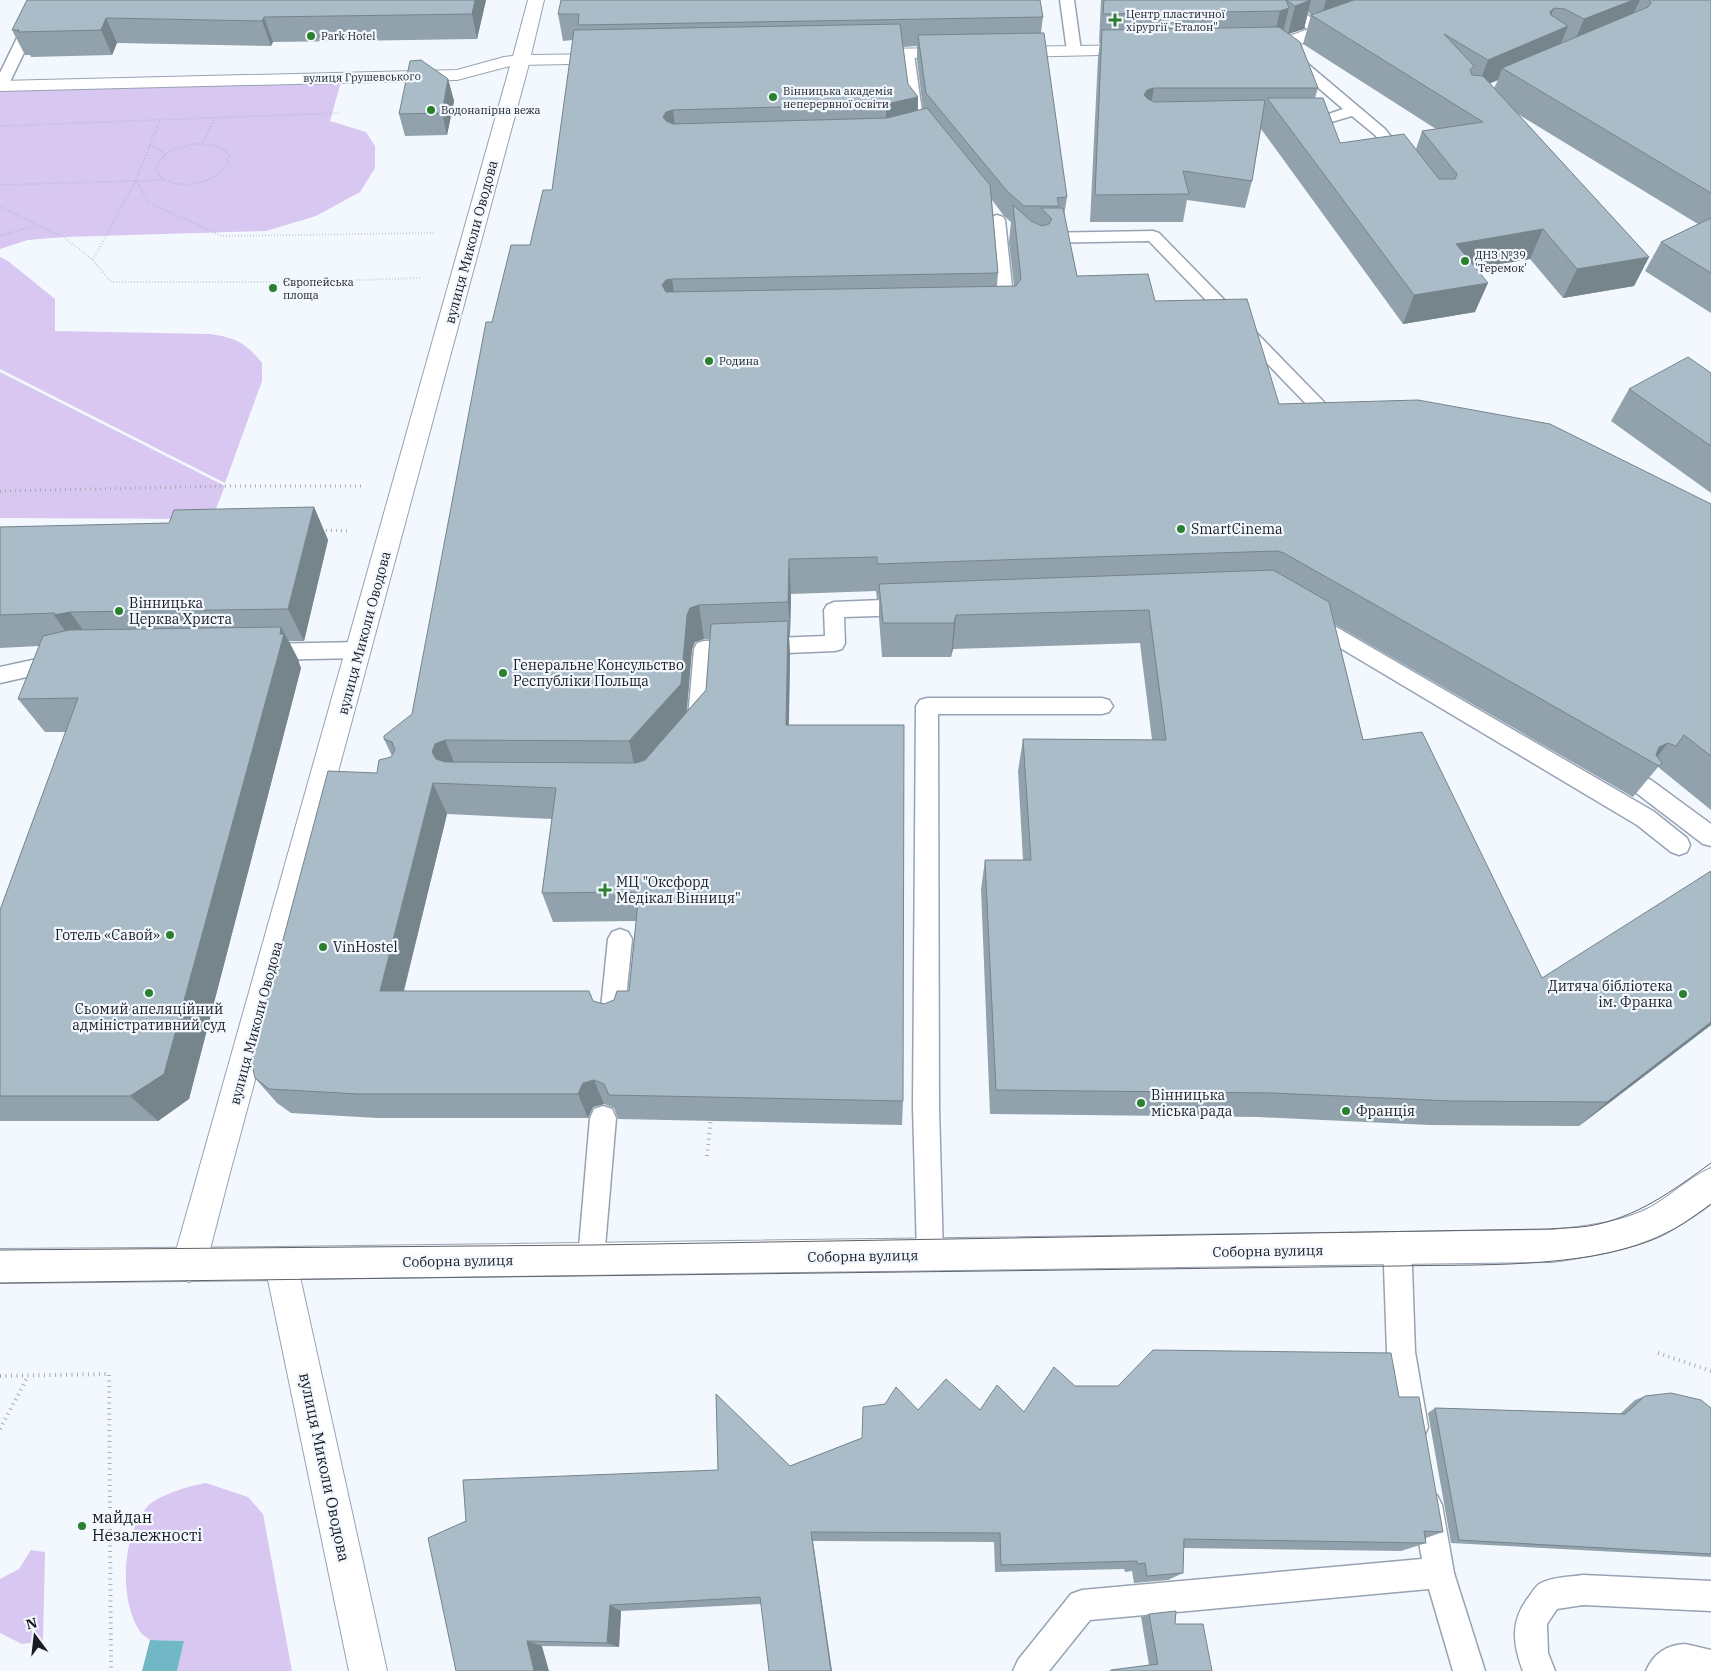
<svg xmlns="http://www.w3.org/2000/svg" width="1711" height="1671" viewBox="0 0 1711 1671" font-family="'IBM Plex Serif',serif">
  <rect width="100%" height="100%" fill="#f3f8ff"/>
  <g fill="#d8c7f1">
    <polygon points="342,78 330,121 366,132 375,146 375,168 360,192 316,216 266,231 64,237 28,240 0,249 0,86"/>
    <path d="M0,257L8,261L55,299V331L210,334C236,338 245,342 262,363V381L225,483L0,369Z"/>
    <polygon points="0,372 225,486 212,519 0,518"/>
    <path d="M206,1483L248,1497L263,1514L292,1671H177L184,1641L150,1640C146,1637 141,1634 139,1630C119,1599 122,1536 146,1508C157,1495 189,1486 206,1483Z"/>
    <polygon points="31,1550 45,1552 43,1641 22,1644 0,1633 0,1579 19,1569"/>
  </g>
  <polygon fill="#72b7c6" points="150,1640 184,1641 177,1671 142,1671"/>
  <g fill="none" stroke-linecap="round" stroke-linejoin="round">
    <g stroke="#97a3b3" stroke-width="3">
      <g id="service">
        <polygon points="41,0 56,0 44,11 8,86 6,89 0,90 0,73 31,9"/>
        <polygon points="1060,0 1074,0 1081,51 1079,54 1069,54 1067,51"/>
        <polygon points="1279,0 1293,0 1304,12 1323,28 1325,31 1323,34 1313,34 1294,18"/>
        <polygon points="907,50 912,51 914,54 923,119 921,122 911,122 909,119 900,54 902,51"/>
        <polygon points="1291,53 1296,54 1385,129 1410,161 1407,164 1397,164 1375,135 1352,116 1321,125 1295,124 1293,121 1295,118 1320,117 1343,109 1286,60 1284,57 1286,54"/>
        <polygon points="997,215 1003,217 1005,220 1015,315 1012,319 1006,320 1000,319 997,315 989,220 991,217"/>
        <polygon points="1153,231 1159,233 1323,401 1326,405 1323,409 1317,411 1311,409 1149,241 1038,243 1032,241 1030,238 1032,235 1038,233"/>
        <path d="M908,599L915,602L918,607L915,612L908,615L844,617L845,643L842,649L835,651L714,656C713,671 713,723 702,731C696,734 692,733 686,731L683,725L688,718L694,649L697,643L704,641L825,636L824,610L827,605L834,602Z"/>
        <polygon points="1312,614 1319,617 1653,811 1687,838 1690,845 1687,852 1679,855 1671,852 1637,825 1305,627 1302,622 1305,617"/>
        <polygon points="359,642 366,644 369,650 366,656 359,658 264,660 257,658 254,652 257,646 264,644"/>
        <polygon points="60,654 67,656 70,662 67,668 0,683 0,667"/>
        <polygon points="927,698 1102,698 1109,700 1113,706 1109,712 1102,714 938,714 939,1107 943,1255 940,1265 930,1268 920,1265 917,1255 913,1107 916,706 920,700"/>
        <polygon points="1643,777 1651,780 1711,824 1711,846 1703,844 1635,792 1632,786 1635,780"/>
        <polygon points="620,929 628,932 632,939 624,1018 621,1026 612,1029 603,1026 600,1018 608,939 612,932"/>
        <polygon points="603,1106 612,1109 616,1118 604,1259 601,1269 591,1272 581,1269 578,1259 590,1118 594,1109"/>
        <polygon points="1395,1236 1404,1240 1412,1266 1415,1352 1428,1427 1424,1437 1414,1441 1404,1437 1400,1427 1387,1352 1384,1266 1382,1249 1386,1240"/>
        <polygon points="1427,1490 1437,1495 1442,1505 1454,1573 1485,1671 1453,1671 1429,1589 1090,1620 1049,1671 1013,1671 1018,1660 1071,1594 1082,1590 1422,1559 1412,1505 1417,1495"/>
        <path d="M1583,1575L1711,1581V1611L1583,1605L1557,1609L1547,1624L1548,1653L1555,1671H1523C1513,1645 1510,1621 1528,1598C1532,1593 1535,1586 1541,1583C1553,1577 1569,1577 1583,1575Z"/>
        <path d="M1685,1644L1711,1650V1671H1646C1653,1654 1666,1645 1685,1644Z"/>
      </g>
    </g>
    <g stroke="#97a3b3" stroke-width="2">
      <polygon id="pedestrian" points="521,55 527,56 530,60 228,1180 223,1191 212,1196 201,1191 196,1180 510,66 457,80 0,91 0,81 457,70 504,57"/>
    </g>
    <g stroke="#97a3b3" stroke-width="2">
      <g id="minor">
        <polygon points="528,0 544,0 531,55 608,54 614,55 617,59 614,63 521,65 515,64 512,60"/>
        <polygon points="1388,0 1412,0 1410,4 1281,51 1261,52 1255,51 1252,47 1255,43 1273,42"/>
        <polygon points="1135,45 1141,46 1144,50 1141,54 1011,57 1005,56 1002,52 1005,48 1011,47"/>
        <polygon points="955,48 961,49 964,53 961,57 866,59 860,58 857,54 860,50 866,49"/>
        <polygon points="212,1164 223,1169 228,1180 206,1265 201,1277 189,1282 177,1277 172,1265 196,1180 201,1169"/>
      </g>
    </g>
    <g stroke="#97a3b3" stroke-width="2">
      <path id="tertiary" d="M1711,1168V1204C1661,1243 1614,1254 1552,1262L281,1279L269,1275L265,1263L269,1251L281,1247L1552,1230C1584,1226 1620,1223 1649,1208C1671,1196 1688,1178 1711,1168Z"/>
    </g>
    <g stroke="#97a3b3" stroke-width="2">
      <polygon id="secondary" points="281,1247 293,1251 297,1263 387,1671 349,1671 268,1280 0,1283 0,1249"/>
    </g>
    <g stroke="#a8acb3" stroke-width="2" stroke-dasharray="0.5 2.5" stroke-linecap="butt">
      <polyline points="0,126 339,113"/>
      <polyline points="203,143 214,119"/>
      <path d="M193,144C207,145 221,143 230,156C224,183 181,192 160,177L156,169C160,153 179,147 193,144Z"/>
      <polyline points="150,145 166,154"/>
      <polyline points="136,180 149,203 222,236 435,233"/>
      <polyline points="0,185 163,180"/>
      <polyline points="0,207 65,238 93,260 111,282 299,282 421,278"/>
      <polyline points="0,236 37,225"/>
      <polyline points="93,260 136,180 160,120"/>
    </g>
    <g stroke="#a8acb3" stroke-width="3" stroke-dasharray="1 4" stroke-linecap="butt">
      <polyline points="0,491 229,486 362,486"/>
      <polyline points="321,530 350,531"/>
    </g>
    <g stroke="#a8acb3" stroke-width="4" stroke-dasharray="1 4.5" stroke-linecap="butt">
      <polyline points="707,1156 711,1117"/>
      <polyline points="1658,1353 1711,1371"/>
      <polyline points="0,1376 109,1374 111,1671"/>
      <polyline points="0,1429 28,1376"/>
    </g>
    <use href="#service" fill="#fff" fill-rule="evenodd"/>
    <use href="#pedestrian" fill="#fff" fill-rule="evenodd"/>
    <use href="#minor" fill="#fff" fill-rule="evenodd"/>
    <use href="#tertiary" fill="#fff" fill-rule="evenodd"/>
    <use href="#secondary" fill="#fff" fill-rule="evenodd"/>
    <g stroke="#5f6369" stroke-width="1">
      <path d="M0,1250L592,1245L1547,1229C1561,1228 1576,1228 1589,1226C1636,1218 1674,1190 1711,1163"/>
      <path d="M0,1283L1398,1266C1477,1264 1578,1269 1652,1240C1673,1232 1693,1217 1711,1204"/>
    </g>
  </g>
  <g fill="#91a2ac" fill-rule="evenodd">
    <polygon points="27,0 486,0 477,39 273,42 271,46 117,43 112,55 31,57 30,55 25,55 12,30"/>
    <path d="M1101,0H1711V313L1645,271L1661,242L1698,224L1518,114L1649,257L1634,286L1563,298L1530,259L1476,268L1475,312L1403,324L1261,129L1252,181L1245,208L1187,200L1183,222H1090L1098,57L1100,43H1099ZM1308,12L1311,15L1303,44L1436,129L1422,131L1416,149L1340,143L1315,98L1318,88L1289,34L1304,29ZM1498,80L1494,88L1490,83Z"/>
    <path d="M558,14L1043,17L1041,33L1067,197L1064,216L1077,276L1155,301L1279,404L1711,504V810L1658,767L1633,797L1334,624L1363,740L1542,978L1711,1025L1579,1126L1429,1125L1258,1117L990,1114L981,889L985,860H1023L1018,771L1023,739L1152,740L1140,643L953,649L951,657H882L879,618V599H877L876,591L791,594L790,636H789L790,655L789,725L903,1101L902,1125L618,1119L614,1108L604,1104L593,1107L588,1118H377L291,1113L277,1103L255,1078L377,773L392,756L384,739L412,714L492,322L530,245L552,190L573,40L563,41ZM917,46V60L923,109L918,110V97L908,84L903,47ZM992,200L1004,216L1011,222L1009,242L1014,286H997L998,273ZM704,639H710L706,690L687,711L692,649L695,642ZM447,814L552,819L542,893L553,922L636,921L629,991L614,1000L604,1004L593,1001L404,991Z"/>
    <polygon points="448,79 454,101 447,135 405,136 399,114"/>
    <polygon points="1711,373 1711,493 1611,421 1629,389"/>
    <polygon points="314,507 328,540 304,641 289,641 299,661 299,663 301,668 189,1099 158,1121 0,1121 0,910 66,732 45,732 18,699 39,646 0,648 0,527 169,523"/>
    <polygon points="1075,1386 1399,1397 1443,1532 1426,1538 1426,1543 1401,1551 1183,1548 1183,1573 1168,1580 1134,1583 1132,1571 1125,1572 1124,1569 995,1572 994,1542 813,1541 761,1604 621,1611 619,1647 542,1646 456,1671 718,1470 790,1466 862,1438 918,1410 980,1410 1024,1412"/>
    <polygon points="1645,1396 1711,1408 1711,1557 1451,1543 1428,1413 1435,1408 1620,1414 1635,1400"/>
    <polygon points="1149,1614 1175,1624 1212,1671 1108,1671 1149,1665 1141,1617"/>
  </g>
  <g fill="#76848c">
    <polygon points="475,0 486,0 477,39 472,14"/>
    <polygon points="1311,0 1304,29 1288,34 1295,6"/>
    <polygon points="1326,0 1383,0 1320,21"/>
    <polygon points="1633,0 1640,0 1628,25 1572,48 1584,19"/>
    <polygon points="1289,8 1282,37 1273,40 1280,11"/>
    <polygon points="1554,8 1542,37 1568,26 1556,55 1502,68 1498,80 1477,89 1488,60 1550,12"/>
    <polygon points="264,17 273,42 271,46 262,21"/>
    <polygon points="106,18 117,43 112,55 101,30"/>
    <polygon points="448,79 454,101 447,135 442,113"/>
    <polygon points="1154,88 1149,115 1144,95 1147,90"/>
    <polygon points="918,97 917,134 886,140 886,104"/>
    <polygon points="673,110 677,146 663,117 666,112"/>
    <polygon points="1543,229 1530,259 1444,273 1456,244"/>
    <polygon points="1649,257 1634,286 1563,298 1577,269"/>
    <polygon points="672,279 677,315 662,285 666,280"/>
    <polygon points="1488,283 1475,312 1403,324 1414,295"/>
    <polygon points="314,507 328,540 304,641 288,609"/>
    <polygon points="789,559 791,594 790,636 788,602"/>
    <polygon points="699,605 704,639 695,642 692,649 686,717 636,773 629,741 690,608"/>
    <polygon points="70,612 93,644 77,648 54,615"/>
    <polygon points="956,615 953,649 951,657 954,623"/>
    <polygon points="788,621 790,655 788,757 786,725"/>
    <polygon points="281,627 299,661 299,663 301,668 189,1099 158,1121 130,1096"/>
    <polygon points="445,740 458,772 445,784 432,752 435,744"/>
    <polygon points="1668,743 1653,762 1659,747"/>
    <polygon points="433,783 447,814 397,1018 380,991"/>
    <polygon points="1711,1022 1711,1025 1579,1126 1607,1102"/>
    <polygon points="594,1080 604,1104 593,1107 588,1118 578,1094 583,1083"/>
    <polygon points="811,1532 813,1541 832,1671 831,1671"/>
    <polygon points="610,1605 621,1611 619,1647 607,1643"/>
    <polygon points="527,1641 542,1646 549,1671 534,1671"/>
  </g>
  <g fill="#a9bcc8" stroke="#76848c" fill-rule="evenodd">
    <polygon points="27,0 475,0 472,14 264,17 262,21 106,18 101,30 18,32 19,30 12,30"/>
    <polygon points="561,0 1040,0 1043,17 578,25 579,14 558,14"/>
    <polygon points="1104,0 1286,0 1289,8 1280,11 1103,14"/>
    <polygon points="1286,0 1311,0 1295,6"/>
    <polygon points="1354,0 1633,0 1584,19 1565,9 1554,8 1550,12 1551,15 1568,26 1488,60 1444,34 1474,66 1470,70 1472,75 1483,76 1649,257 1577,269 1543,229 1456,244 1488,283 1414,295 1267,98 1323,98 1340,143 1404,134 1439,179 1455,179 1457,174 1422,131 1483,122 1311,15"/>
    <polygon points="1649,0 1711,0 1711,193 1502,68 1648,7 1651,3"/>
    <path d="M900,24L908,84L918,97L886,104L673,110L666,112L663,117L666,121L673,124L887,118L927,108L990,185L998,273L672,279L666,280L662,285L666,292L1016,286L1021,279L1013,205L1031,221L1042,226L1049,224L1052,219L1041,208H1063L1077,276L1148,274L1155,301L1247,299L1279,404L1418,400L1550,424L1711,504V756L1684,735L1676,746L1668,743L1659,747L1656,755L1662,763L1659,766L1284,553L1277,551L877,564V557L789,559L788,602L699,605L690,608L687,615L681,684L629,741L445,740L435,744L432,752L436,759L445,762L636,763L645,760L706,690L711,624L788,621L786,725H904L903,1101L609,1095L604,1084L594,1080L583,1083L578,1094H359L269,1089L255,1078L251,1060L328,771L377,773L379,760L391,757L395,750L392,742L384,739V736L412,714L486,322H492L511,245H530L543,190H552L574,30ZM433,783L556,788L542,893L639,892L629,991H617L614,1000L604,1004L593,1001L589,991H380Z"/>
    <polygon points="1279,27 1300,42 1318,88 1154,88 1147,90 1144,95 1148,99 1154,102 1265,100 1252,181 1183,171 1189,194 1095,195 1102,30"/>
    <polygon points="1044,33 1067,197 1057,198 1059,206 1024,206 1007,191 926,93 918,35"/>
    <polygon points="421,60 448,79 442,113 399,114 410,61"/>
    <polygon points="1711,218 1711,273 1661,242"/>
    <polygon points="1688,357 1711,373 1711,446 1629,389"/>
    <polygon points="314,507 288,609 70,612 54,615 55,613 0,615 0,527 169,523 174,510"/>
    <polygon points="1273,570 1329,602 1363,740 1422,732 1542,978 1711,871 1711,1022 1607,1102 1451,1101 1273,1093 996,1090 985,860 1031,860 1023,739 1166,740 1149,610 956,615 954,623 883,623 879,584"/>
    <polygon points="281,627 280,634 284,634 164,1074 130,1096 0,1096 0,910 78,698 18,699 43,636 69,630"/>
    <polygon points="1153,1350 1391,1353 1399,1397 1419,1397 1443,1532 1424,1531 1426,1543 1184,1539 1183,1573 1147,1576 1145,1563 1137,1564 1137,1561 1001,1565 1000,1533 811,1532 831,1671 769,1671 760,1597 610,1605 607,1643 527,1641 534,1671 456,1671 428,1538 466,1521 463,1480 718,1470 716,1394 790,1466 862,1438 863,1407 885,1404 896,1387 918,1410 946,1379 980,1410 997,1385 1024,1412 1054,1367 1075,1386 1118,1386"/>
    <polygon points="1671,1393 1701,1400 1711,1408 1711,1554 1459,1540 1435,1408 1625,1414 1645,1396"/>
    <polygon points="1176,1611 1175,1624 1203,1624 1212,1671 1111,1671 1111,1670 1158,1664 1149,1614"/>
  </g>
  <g fill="#2a802e" stroke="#f3f8ff" stroke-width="2">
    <path d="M1112.5 12.5h5v5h5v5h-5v5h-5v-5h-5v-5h5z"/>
    <circle cx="311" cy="36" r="5"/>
    <circle cx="773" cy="97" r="5"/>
    <circle cx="431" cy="110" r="5"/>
    <circle cx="1465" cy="261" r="5"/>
    <circle cx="273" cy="288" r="5"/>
    <circle cx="709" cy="361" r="5"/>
    <circle cx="1181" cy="529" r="5"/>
    <circle cx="119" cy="611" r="5"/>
    <circle cx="503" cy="673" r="5"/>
    <path d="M602.5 882.5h5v5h5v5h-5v5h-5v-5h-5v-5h5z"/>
    <circle cx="170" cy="935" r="5"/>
    <circle cx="323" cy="947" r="5"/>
    <circle cx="149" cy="993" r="5"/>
    <circle cx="1683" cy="994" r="5"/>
    <circle cx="1141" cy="1103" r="5"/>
    <circle cx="1346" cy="1111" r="5"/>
    <circle cx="82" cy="1526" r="5"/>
  </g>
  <g text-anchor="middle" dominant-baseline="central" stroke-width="4.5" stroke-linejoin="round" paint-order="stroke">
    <g font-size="11" fill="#1a1e24" stroke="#f3f8ff" text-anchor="start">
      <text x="1126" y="14">Центр пластичної<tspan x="1126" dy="13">хірургії "Еталон"</tspan></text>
      <text x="321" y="36">Park Hotel</text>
      <text x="783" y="91">Вінницька академія<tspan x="783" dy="13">неперервної освіти</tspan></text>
      <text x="441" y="110">Водонапірна вежа</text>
      <text x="1475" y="255">ДНЗ №39<tspan x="1475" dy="13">'Теремок'</tspan></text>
      <text x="283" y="282">Європейська<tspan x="283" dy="13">площа</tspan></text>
      <text x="719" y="361">Родина</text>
    </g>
    <g font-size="11" fill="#1a1e24" stroke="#f3f8ff">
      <text transform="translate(362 77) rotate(-1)">вулиця Грушевського</text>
    </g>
    <g font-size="14" fill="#1a1e24" stroke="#f3f8ff">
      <text transform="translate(471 242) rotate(-75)">вулиця Миколи Оводова</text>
      <text transform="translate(364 633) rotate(-75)">вулиця Миколи Оводова</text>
      <text transform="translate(256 1023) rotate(-75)">вулиця Миколи Оводова</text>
      <text transform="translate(1268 1251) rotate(-1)">Соборна вулиця</text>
      <text transform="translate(863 1256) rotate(-1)">Соборна вулиця</text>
      <text transform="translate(458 1261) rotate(-1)">Соборна вулиця</text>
    </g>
    <g font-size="14" fill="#1a1e24" stroke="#f3f8ff" text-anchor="start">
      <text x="1191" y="529">SmartCinema</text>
      <text x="129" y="603">Вінницька<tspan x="129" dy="16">Церква Христа</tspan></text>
      <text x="513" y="665">Генеральне Консульство<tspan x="513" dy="16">Республіки Польща</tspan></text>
      <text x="616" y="882">МЦ "Оксфорд<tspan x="616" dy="16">Медікал Вінниця"</tspan></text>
      <text x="160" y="935" text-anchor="end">Готель «Савой»</text>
      <text x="333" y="947">VinHostel</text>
      <text x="1673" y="986" text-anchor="end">Дитяча бібліотека<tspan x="1673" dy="16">ім. Франка</tspan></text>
      <text x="149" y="1009" text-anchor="middle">Сьомий апеляційний<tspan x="149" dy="16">адміністративний суд</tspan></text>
      <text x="1151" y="1095">Вінницька<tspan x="1151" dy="16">міська рада</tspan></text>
      <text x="1356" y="1111">Франція</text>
    </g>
    <g font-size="16" fill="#1a1e24" stroke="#f3f8ff">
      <text transform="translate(325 1467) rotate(78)">вулиця Миколи Оводова</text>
    </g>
    <g font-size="16" fill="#1a1e24" stroke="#f3f8ff" text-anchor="start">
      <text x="92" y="1517">майдан<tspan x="92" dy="18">Незалежності</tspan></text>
    </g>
  </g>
  <g transform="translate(35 1636) rotate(345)" stroke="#f3f8ff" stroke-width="4" paint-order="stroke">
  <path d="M0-4L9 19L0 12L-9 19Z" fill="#1a1e24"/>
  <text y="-8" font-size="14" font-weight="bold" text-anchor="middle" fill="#1a1e24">N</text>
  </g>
</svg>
